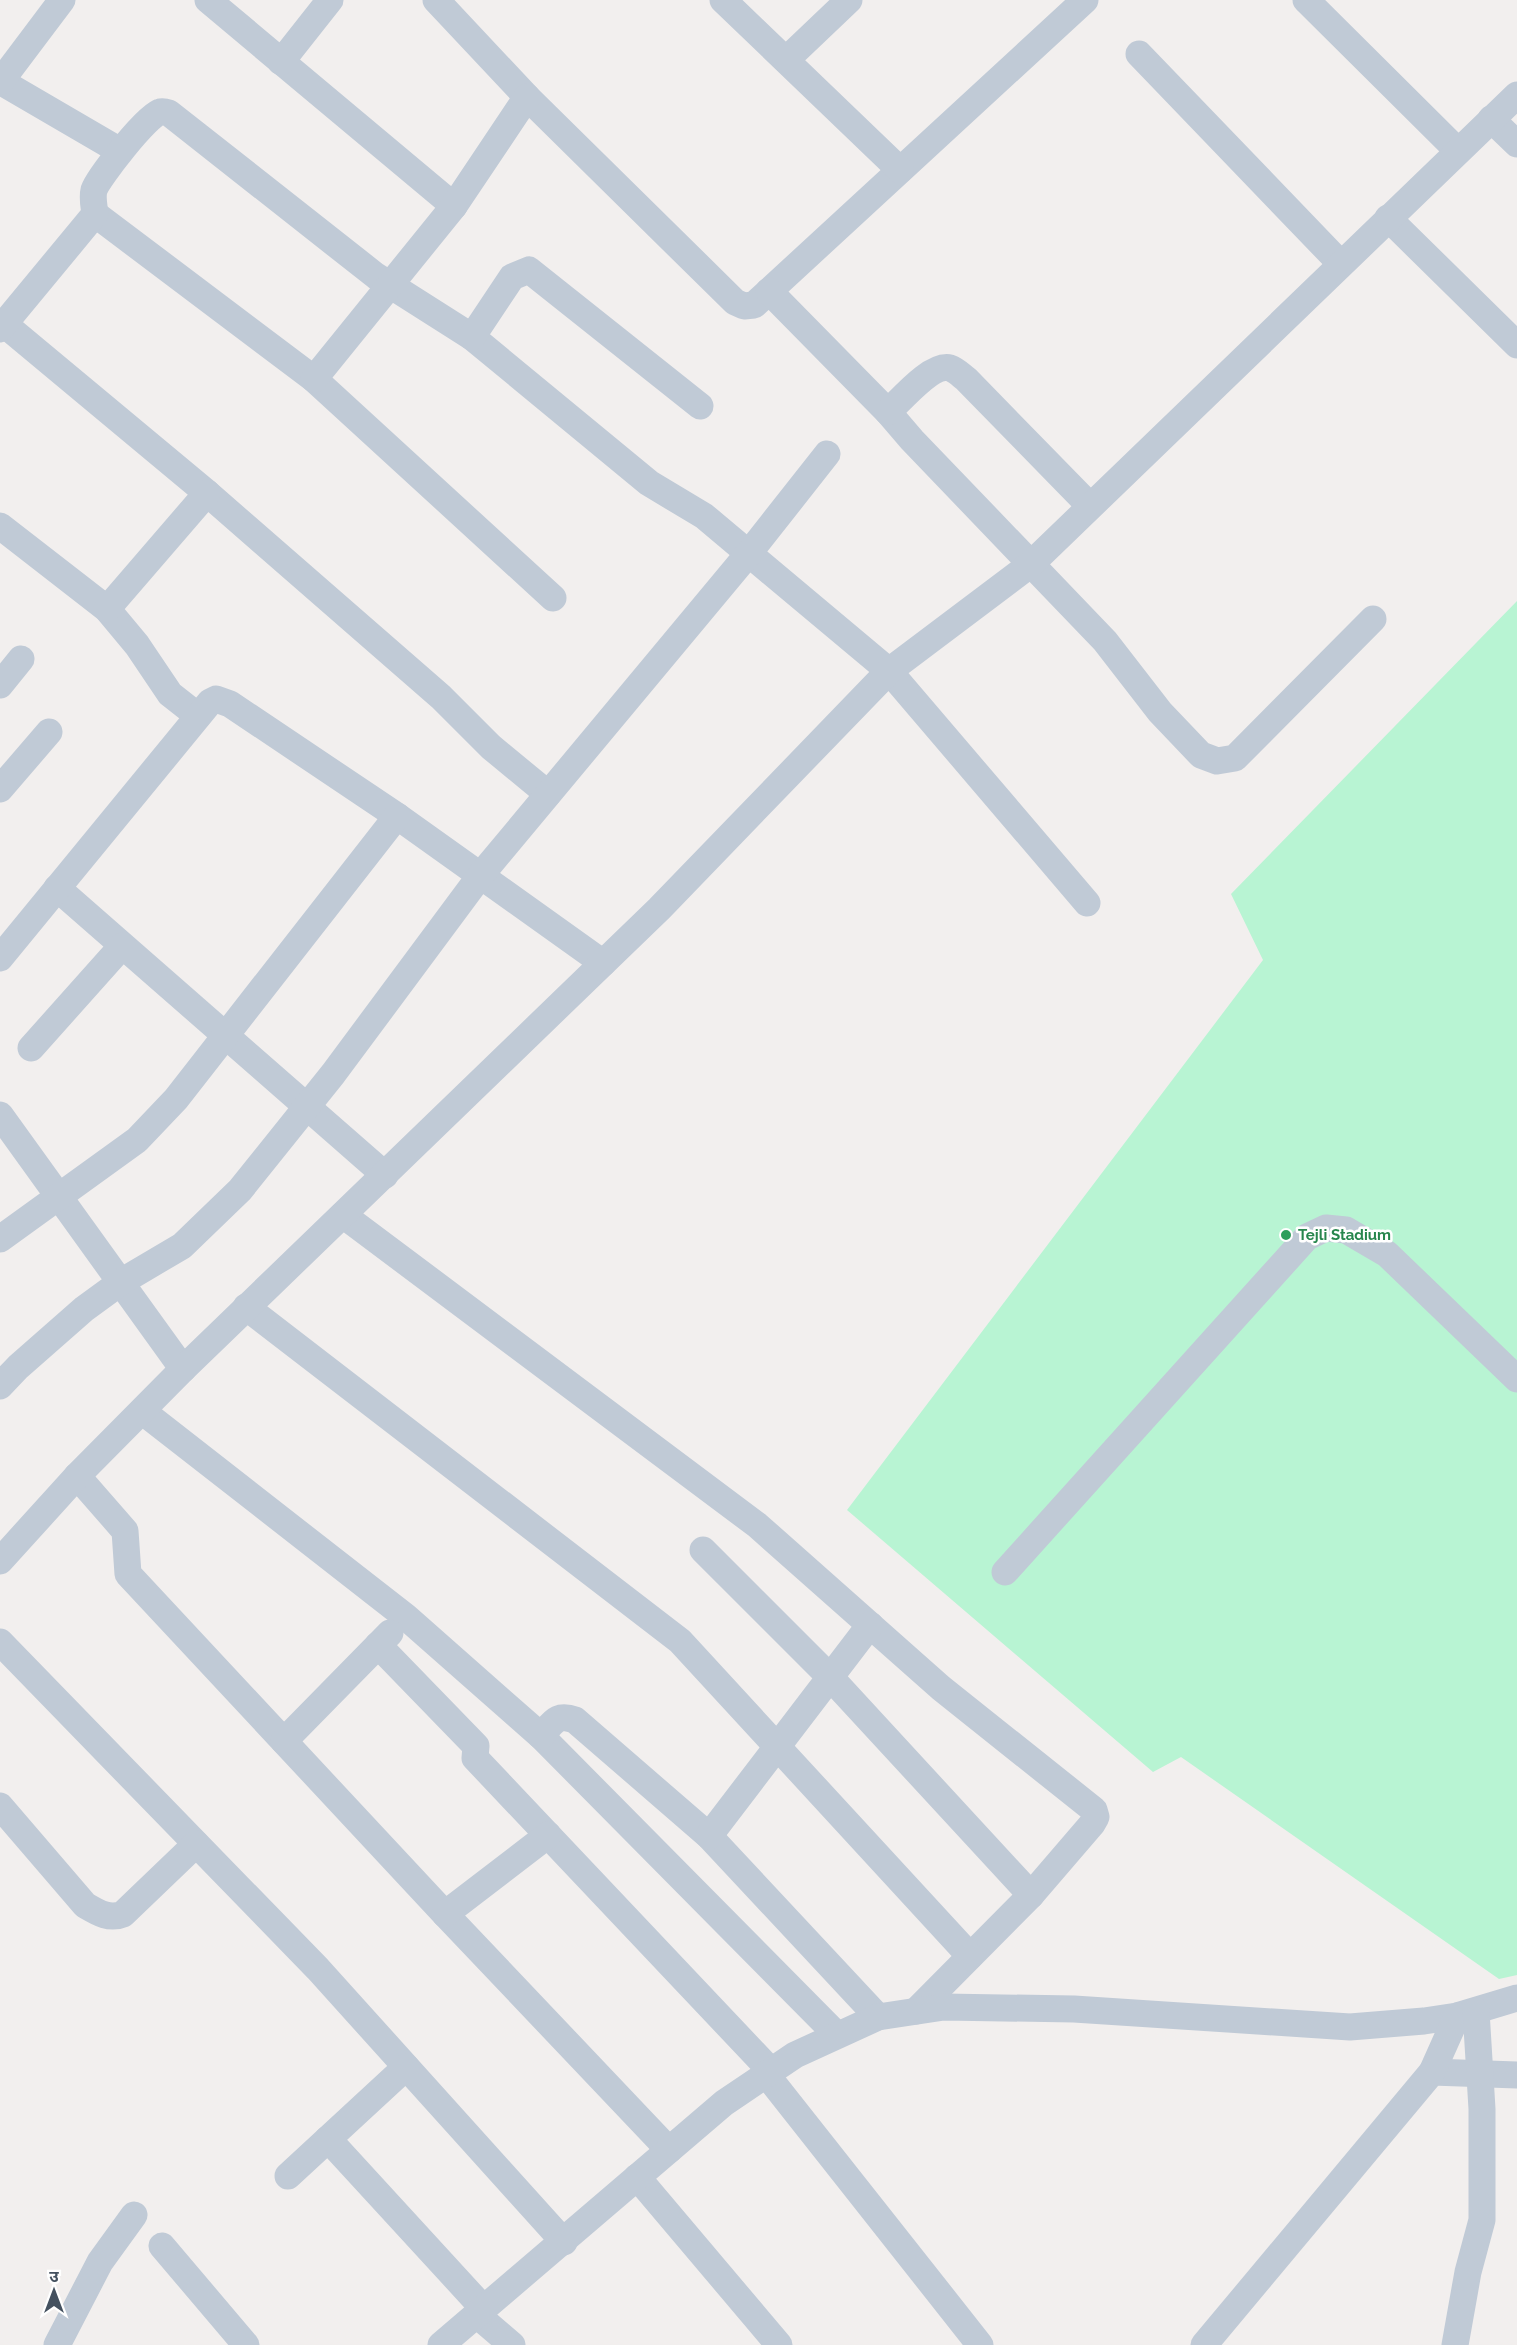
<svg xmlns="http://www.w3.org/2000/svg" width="1517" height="2345" viewBox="0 0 1517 2345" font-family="Raleway,'Noto Sans Devanagari',sans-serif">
  <rect width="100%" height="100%" fill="#f2efee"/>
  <polygon fill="#b8f4d3" points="1517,601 1517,1975 1499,1979 1181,1757 1153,1772 847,1510 1263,960 1231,894"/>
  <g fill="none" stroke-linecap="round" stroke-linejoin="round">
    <g stroke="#c0cad6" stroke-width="27">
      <polyline points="208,0 454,206"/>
      <polyline points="436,0 527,97 735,302 744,306 754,305 1085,0"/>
      <polyline points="723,0 900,170"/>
      <polyline points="1306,0 1458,151"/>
      <polyline points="1139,54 1341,264"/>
      <polyline points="786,60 849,0"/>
      <polyline points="281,62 330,0"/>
      <polyline points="0,81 120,151"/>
      <polyline points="1,81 62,0"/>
      <polyline points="1491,119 1517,144"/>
      <polyline points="95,214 314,379 553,598"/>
      <polyline points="1388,218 1517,345"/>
      <polyline points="769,291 888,412 912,440 1105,641 1160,712 1201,755 1217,761 1235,758 1373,619"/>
      <polyline points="4,324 207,493 441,697 491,747 548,794"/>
      <path d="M0,329L95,214C94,206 92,198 94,190C98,178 148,114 160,112C163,111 166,112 169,113L376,276L472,337L649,483L704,516L889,671L1087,903"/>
      <polyline points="472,337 512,277 529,270 700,406"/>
      <polyline points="314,379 454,206 527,97"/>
      <path d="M888,412C901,400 932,363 950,368C956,370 962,376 966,379L1090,506"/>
      <polyline points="0,526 107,609 137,645 170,694 198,716"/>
      <polyline points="107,609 207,493"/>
      <polyline points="0,685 21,659"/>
      <polyline points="0,789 49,732"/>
      <polyline points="57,888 385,1175"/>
      <polyline points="0,958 210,702 216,699 230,704 397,816 603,963"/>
      <polyline points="31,1048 122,946"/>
      <polyline points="0,1115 183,1369"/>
      <polyline points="343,1215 757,1525 941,1688 1094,1810 1096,1817 1092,1824 1031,1895 916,2011"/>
      <polyline points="0,1239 137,1140 176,1099 397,816"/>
      <polyline points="246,1307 680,1641 970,1956"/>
      <polyline points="0,1386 18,1367 84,1309 121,1282 182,1246 240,1190 333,1074 480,876 749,553 827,454"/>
      <polyline points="142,1411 406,1617 541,1736 837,2035"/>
      <polyline points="77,1476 125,1531 128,1574 445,1914 669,2150"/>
      <polyline points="703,1550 830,1677 1031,1895"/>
      <polyline points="0,1561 77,1476 183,1369 659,909 889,671 1031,564 1517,95"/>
      <polyline points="1005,1572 1307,1237 1326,1228 1346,1230 1387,1254 1517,1379"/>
      <polyline points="0,1642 318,1969 564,2242"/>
      <polyline points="378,1645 476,1746 475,1758 771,2071"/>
      <path d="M541,1736C553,1723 556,1713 575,1720L709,1836L878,2017"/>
      <polyline points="284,1741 390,1633"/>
      <path d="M0,1806L85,1905C97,1912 109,1920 123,1914L196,1844"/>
      <polyline points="709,1836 870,1625"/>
      <polyline points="445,1914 548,1835"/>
      <polyline points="1432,2072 1517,2075"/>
      <polyline points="766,2074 980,2345"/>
      <polyline points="328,2139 484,2309"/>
      <polyline points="288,2176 406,2067"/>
      <polyline points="637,2177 779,2345"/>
      <polyline points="162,2246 246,2345"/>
      <polyline points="477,2315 512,2345"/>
      <polyline points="57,2345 100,2262 134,2215"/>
      <polyline points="441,2345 724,2103 795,2055 878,2017 944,2007 1074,2009 1350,2027 1424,2021 1457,2016 1517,1998"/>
      <polyline points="1204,2345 1432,2072 1457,2016"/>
      <polyline points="1455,2345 1468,2272 1482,2220 1482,2109 1476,2011"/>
    </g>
  </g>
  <circle fill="#2e9e5b" stroke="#fff" stroke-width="2" cx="1286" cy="1235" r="6"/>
  <g text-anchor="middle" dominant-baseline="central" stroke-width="5" stroke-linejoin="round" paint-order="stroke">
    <g font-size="15" font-weight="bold" fill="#27864d" stroke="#fff" text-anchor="start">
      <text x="1298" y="1235">Tejli Stadium</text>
    </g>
  </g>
  <g transform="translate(54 2291)" stroke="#ffffff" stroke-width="4.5" paint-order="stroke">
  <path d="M0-4.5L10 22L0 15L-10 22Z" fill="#44515f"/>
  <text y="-9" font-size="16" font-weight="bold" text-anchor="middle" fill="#44515f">उ</text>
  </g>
</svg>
